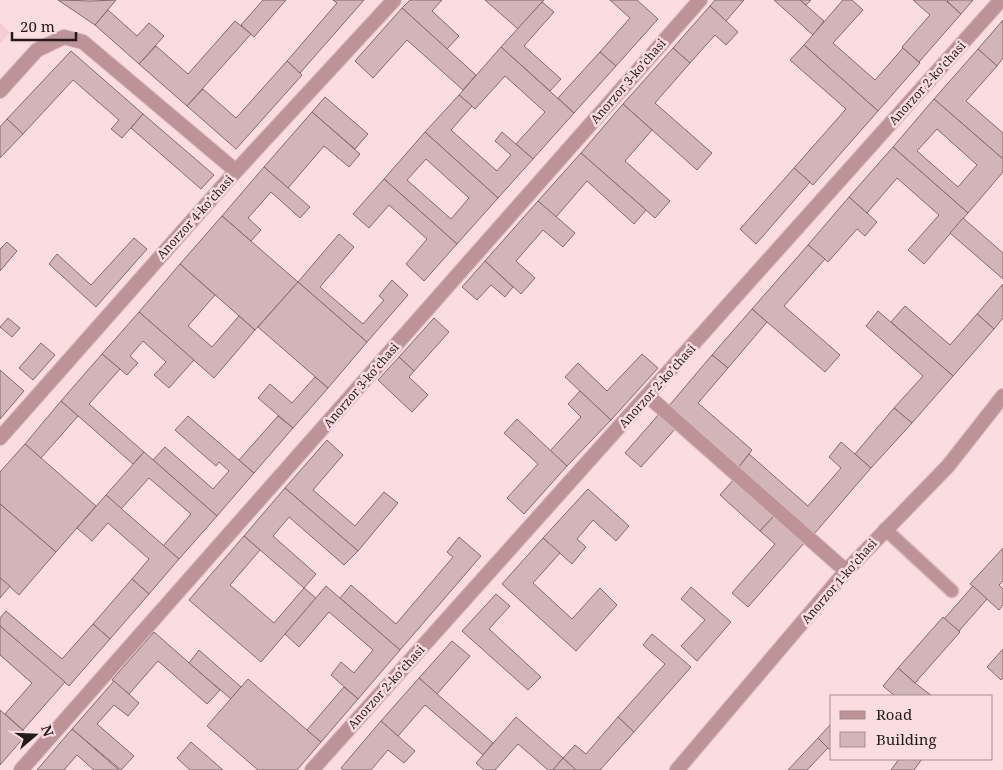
<svg xmlns="http://www.w3.org/2000/svg" width="1003" height="770" viewBox="0 0 1003 770" font-family="'Noto Serif',serif">
  <rect width="100%" height="100%" fill="#fbdce0"/>
  <polygon fill="#f3cdd1" points="0,23 10,32 0,44"/>
  <g fill="#d2b5b8" stroke="#856a6d" fill-rule="evenodd">
    <polygon points="58,0 91,1 116,0 95,25"/>
    <polygon points="263,0 286,0 254,37 241,25"/>
    <polygon points="333,0 364,0 300,73 287,61 337,3"/>
    <polygon points="410,0 442,0 432,11 459,36 447,49 402,8"/>
    <polygon points="485,0 544,0 518,29"/>
    <polygon points="610,0 637,0 658,19 616,66 600,52 630,18"/>
    <polygon points="715,0 744,0 726,21 710,6"/>
    <polygon points="774,0 800,0 824,21 813,35"/>
    <polygon points="800,0 811,0 806,5"/>
    <polygon points="843,0 852,0 863,10 833,43 875,80 903,48 920,63 878,111 804,45"/>
    <polygon points="913,0 945,0 961,14 919,62 902,47 930,15"/>
    <polygon points="948,0 973,0 961,14 947,1"/>
    <polygon points="542,2 554,12 524,46 561,79 550,91 501,47"/>
    <polygon points="710,6 738,32 726,45 715,35 690,63 673,48"/>
    <polygon points="402,8 476,75 463,90 407,40 373,78 355,61"/>
    <polygon points="108,10 137,36 149,23 164,36 139,64 95,25"/>
    <polygon points="1003,20 1003,58 997,66 978,49"/>
    <polygon points="235,21 251,34 187,106 139,64 156,46 188,74"/>
    <polygon points="804,45 878,111 813,185 794,168 846,109 790,60"/>
    <polygon points="501,47 574,113 533,159 516,144 545,112 505,76 475,109 459,95"/>
    <polygon points="673,48 690,63 655,103 712,153 697,170 623,104"/>
    <polygon points="978,49 997,66 966,101 1003,133 1003,159 934,99"/>
    <polygon points="71,51 143,114 122,138 111,129 119,120 73,80 23,134 7,119"/>
    <polygon points="600,52 616,66 574,113 558,98"/>
    <polygon points="287,61 302,75 236,149 187,106 203,89 236,118"/>
    <polygon points="459,95 472,106 451,130 497,171 511,155 495,141 502,132 533,159 498,198 425,132"/>
    <polygon points="325,97 368,134 355,149 312,112"/>
    <path d="M934,99L1003,159V172L968,213L893,147ZM937,129L977,165L958,187L917,151Z"/>
    <polygon points="623,104 652,130 625,161 670,201 655,218 581,153"/>
    <polygon points="312,112 360,154 349,167 324,146 288,188 264,167"/>
    <polygon points="143,114 214,175 201,189 131,128"/>
    <polygon points="7,119 23,134 0,158 0,127"/>
    <path d="M425,132L498,198L457,244L384,179ZM426,159L469,198L451,219L407,180Z"/>
    <polygon points="893,147 968,213 924,264 908,250 939,215 897,178 867,213 849,197"/>
    <polygon points="581,153 646,210 634,224 587,181 556,217 538,201"/>
    <polygon points="264,167 310,207 300,218 271,192 248,218 261,230 251,241 222,216"/>
    <polygon points="794,168 810,182 756,244 740,229"/>
    <polygon points="384,179 457,244 424,281 406,264 427,239 389,205 369,228 353,214"/>
    <polygon points="849,197 877,222 865,236 857,229 828,262 808,245"/>
    <polygon points="538,201 575,233 563,247 543,230 516,261 535,278 521,294 485,261"/>
    <polygon points="222,216 298,282 255,330 180,264"/>
    <polygon points="963,218 1003,253 1003,279 950,233"/>
    <polygon points="339,234 354,247 320,287 363,324 384,300 379,296 392,280 408,295 367,342 298,282"/>
    <polygon points="134,238 147,249 96,307 49,264 57,254 91,285"/>
    <polygon points="7,242 17,251 0,271 0,249"/>
    <polygon points="808,245 825,259 784,306 840,355 825,372 752,309"/>
    <polygon points="485,261 513,287 505,297 491,285 477,300 462,287"/>
    <polygon points="180,264 215,295 188,326 212,347 239,316 255,330 214,378 139,312"/>
    <polygon points="298,282 367,342 328,388 258,327"/>
    <polygon points="1003,284 1003,318 994,329 977,314"/>
    <polygon points="905,306 950,345 977,314 994,329 953,376 891,322"/>
    <polygon points="752,309 767,322 728,368 712,355"/>
    <polygon points="878,311 953,376 912,423 894,408 923,376 866,326"/>
    <polygon points="139,312 194,360 169,388 154,375 166,362 143,341 130,356 138,363 127,375 102,354"/>
    <polygon points="8,318 20,328 12,337 0,327"/>
    <polygon points="434,318 449,332 414,371 399,357"/>
    <polygon points="41,343 55,355 33,380 19,368"/>
    <polygon points="102,354 120,369 89,404 144,452 133,464 61,401"/>
    <polygon points="642,354 658,368 611,420 565,377 578,363 607,391"/>
    <polygon points="712,355 728,368 698,403 752,450 738,468 668,407"/>
    <polygon points="399,357 414,371 409,377 428,395 412,412 378,380"/>
    <polygon points="0,370 24,391 0,419"/>
    <polygon points="315,377 328,388 293,428 258,398 270,384 292,403"/>
    <polygon points="580,391 611,420 567,466 550,451 581,417 568,404"/>
    <polygon points="61,401 78,416 41,458 25,444"/>
    <polygon points="894,408 912,423 871,468 855,454"/>
    <polygon points="659,414 676,428 641,467 625,453"/>
    <polygon points="188,416 254,473 217,516 153,460 165,447 213,489 229,471 219,462 216,466 175,430"/>
    <polygon points="278,416 293,428 254,473 239,460"/>
    <polygon points="517,419 567,466 524,514 507,498 538,464 504,433"/>
    <polygon points="327,440 343,455 313,490 355,526 384,492 398,503 358,551 285,488"/>
    <polygon points="841,442 871,468 814,534 738,468 749,454 808,506 841,468 829,457"/>
    <polygon points="25,444 96,506 56,552 0,504 0,472"/>
    <polygon points="144,452 217,516 179,559 163,546 191,514 149,478 121,509 106,495"/>
    <polygon points="734,479 774,516 760,531 720,495"/>
    <polygon points="285,488 358,551 344,565 289,517 273,536 316,574 304,588 244,536"/>
    <polygon points="588,489 629,526 616,541 593,520 577,539 586,547 572,564 543,538"/>
    <polygon points="106,495 179,559 149,594 132,579 149,559 108,523 92,541 77,528"/>
    <polygon points="0,504 56,552 19,595 0,578"/>
    <polygon points="774,516 805,542 748,607 732,593 775,544 760,531"/>
    <polygon points="244,536 260,550 230,585 274,623 304,588 316,598 261,662 189,600"/>
    <polygon points="459,537 481,556 400,650 340,598 351,585 396,624 453,557 447,552"/>
    <polygon points="543,538 560,553 533,583 572,619 600,588 617,605 576,651 502,584"/>
    <polygon points="1003,548 1003,581 999,585 1003,589 1003,605 999,610 970,584"/>
    <polygon points="0,578 10,586 0,598"/>
    <polygon points="132,579 149,594 110,639 93,624"/>
    <polygon points="326,586 400,650 358,699 331,675 341,662 354,673 373,650 329,612 299,647 285,634"/>
    <polygon points="973,586 987,599 959,631 944,619"/>
    <polygon points="691,587 731,622 697,661 681,646 705,620 681,599"/>
    <polygon points="496,594 510,606 489,629 541,677 528,690 462,631"/>
    <polygon points="6,611 62,659 93,624 110,639 69,686 0,626 0,618"/>
    <polygon points="943,617 960,632 915,683 898,668"/>
    <polygon points="0,626 65,682 23,730 5,714 32,683 0,655"/>
    <polygon points="154,632 220,690 207,704 158,661 129,694 112,680"/>
    <polygon points="652,634 691,667 634,732 618,717 665,664 643,645"/>
    <polygon points="452,641 470,656 437,694 419,678"/>
    <polygon points="1003,649 1003,678 1001,680 987,667"/>
    <polygon points="199,650 241,687 231,699 189,663"/>
    <polygon points="898,668 915,683 932,696 895,696 883,686"/>
    <polygon points="419,678 493,743 483,755 425,705 398,736 381,721"/>
    <polygon points="248,679 321,742 297,770 258,770 207,726"/>
    <polygon points="114,681 139,703 128,716 114,705 97,724 134,756 121,770 72,729"/>
    <polygon points="344,687 358,699 321,742 307,730"/>
    <polygon points="0,710 27,734 0,765"/>
    <polygon points="516,717 563,758 553,770 548,770 518,744 495,770 484,770 476,763"/>
    <polygon points="618,717 634,732 600,770 576,770 563,758 575,745 586,754"/>
    <polygon points="381,721 415,751 404,763 388,750 371,770 344,770 341,768"/>
    <polygon points="832,723 832,752 818,738"/>
    <polygon points="72,729 119,770 94,770 77,755 64,770 37,770"/>
    <polygon points="818,738 828,748 807,770 788,770"/>
    <polygon points="191,742 223,770 190,770 177,758"/>
    <polygon points="563,758 576,770 553,770"/>
    <polygon points="899,759 922,759 914,770 891,770"/>
  </g>
  <g fill="none" stroke-linecap="round" stroke-linejoin="round">
    <g stroke="#d4b9bd" stroke-width="15">
      <polyline id="service" points="885,529 952,591"/>
    </g>
    <g stroke="#d4b9bd" stroke-width="16">
      <g id="minor">
        <polyline points="0,91 37,50 64,37 83,42 236,171"/>
        <polyline points="648,396 846,571"/>
        <polyline points="0,438 236,171 394,0"/>
        <polyline points="21,770 700,0"/>
        <polyline points="312,770 1001,0"/>
        <polyline points="677,770 846,571 948,466 1003,396"/>
      </g>
    </g>
    <use href="#service" stroke="#be9398" stroke-width="12"/>
    <use href="#minor" stroke="#be9398" stroke-width="14"/>
  </g>
  <g text-anchor="middle" dominant-baseline="central" stroke-width="5" stroke-linejoin="round" paint-order="stroke">
    <g font-size="12" fill="#241a1b" stroke="#fbdce0">
      <text transform="translate(628 81) rotate(-49)">Аnorzor 3-koʼchasi</text>
      <text transform="translate(927 83) rotate(-48)">Аnorzor 2-koʼchasi</text>
      <text transform="translate(195 217) rotate(-48)">Аnorzor 4-koʼchasi</text>
      <text transform="translate(361 385) rotate(-49)">Аnorzor 3-koʼchasi</text>
      <text transform="translate(657 386) rotate(-48)">Аnorzor 2-koʼchasi</text>
      <text transform="translate(839 581) rotate(-49)">Аnorzor 1-koʼchasi</text>
      <text transform="translate(386 687) rotate(-48)">Аnorzor 2-koʼchasi</text>
    </g>
  </g>
  <rect x="830" y="695" width="162" height="65" fill="#fbdce0" stroke="#a58e91"/>
  <rect x="840" y="711" width="25" height="8" fill="#be9398" stroke="#a58e91"/>
  <text x="876" y="720" font-size="15" fill="#241a1b">Road</text>
  <rect x="840" y="732" width="25" height="15" fill="#d2b5b8" stroke="#a58e91"/>
  <text x="876" y="745" font-size="15" fill="#241a1b">Building</text>
  <g transform="translate(35 735) rotate(71)" stroke="#fbdce0" stroke-width="4" paint-order="stroke">
  <path d="M0-4L9 19L0 12L-9 19Z" fill="#241a1b"/>
  <text y="-8" font-size="14" font-weight="bold" text-anchor="middle" fill="#241a1b">N</text>
  </g>
  <path d="M12 32v8h64v-8" fill="none" stroke="#241a1b" stroke-width="2.5"/>
  <text x="20" y="32" font-size="15" fill="#241a1b" stroke="#fbdce0" stroke-width="4" paint-order="stroke">20 m</text>
</svg>
